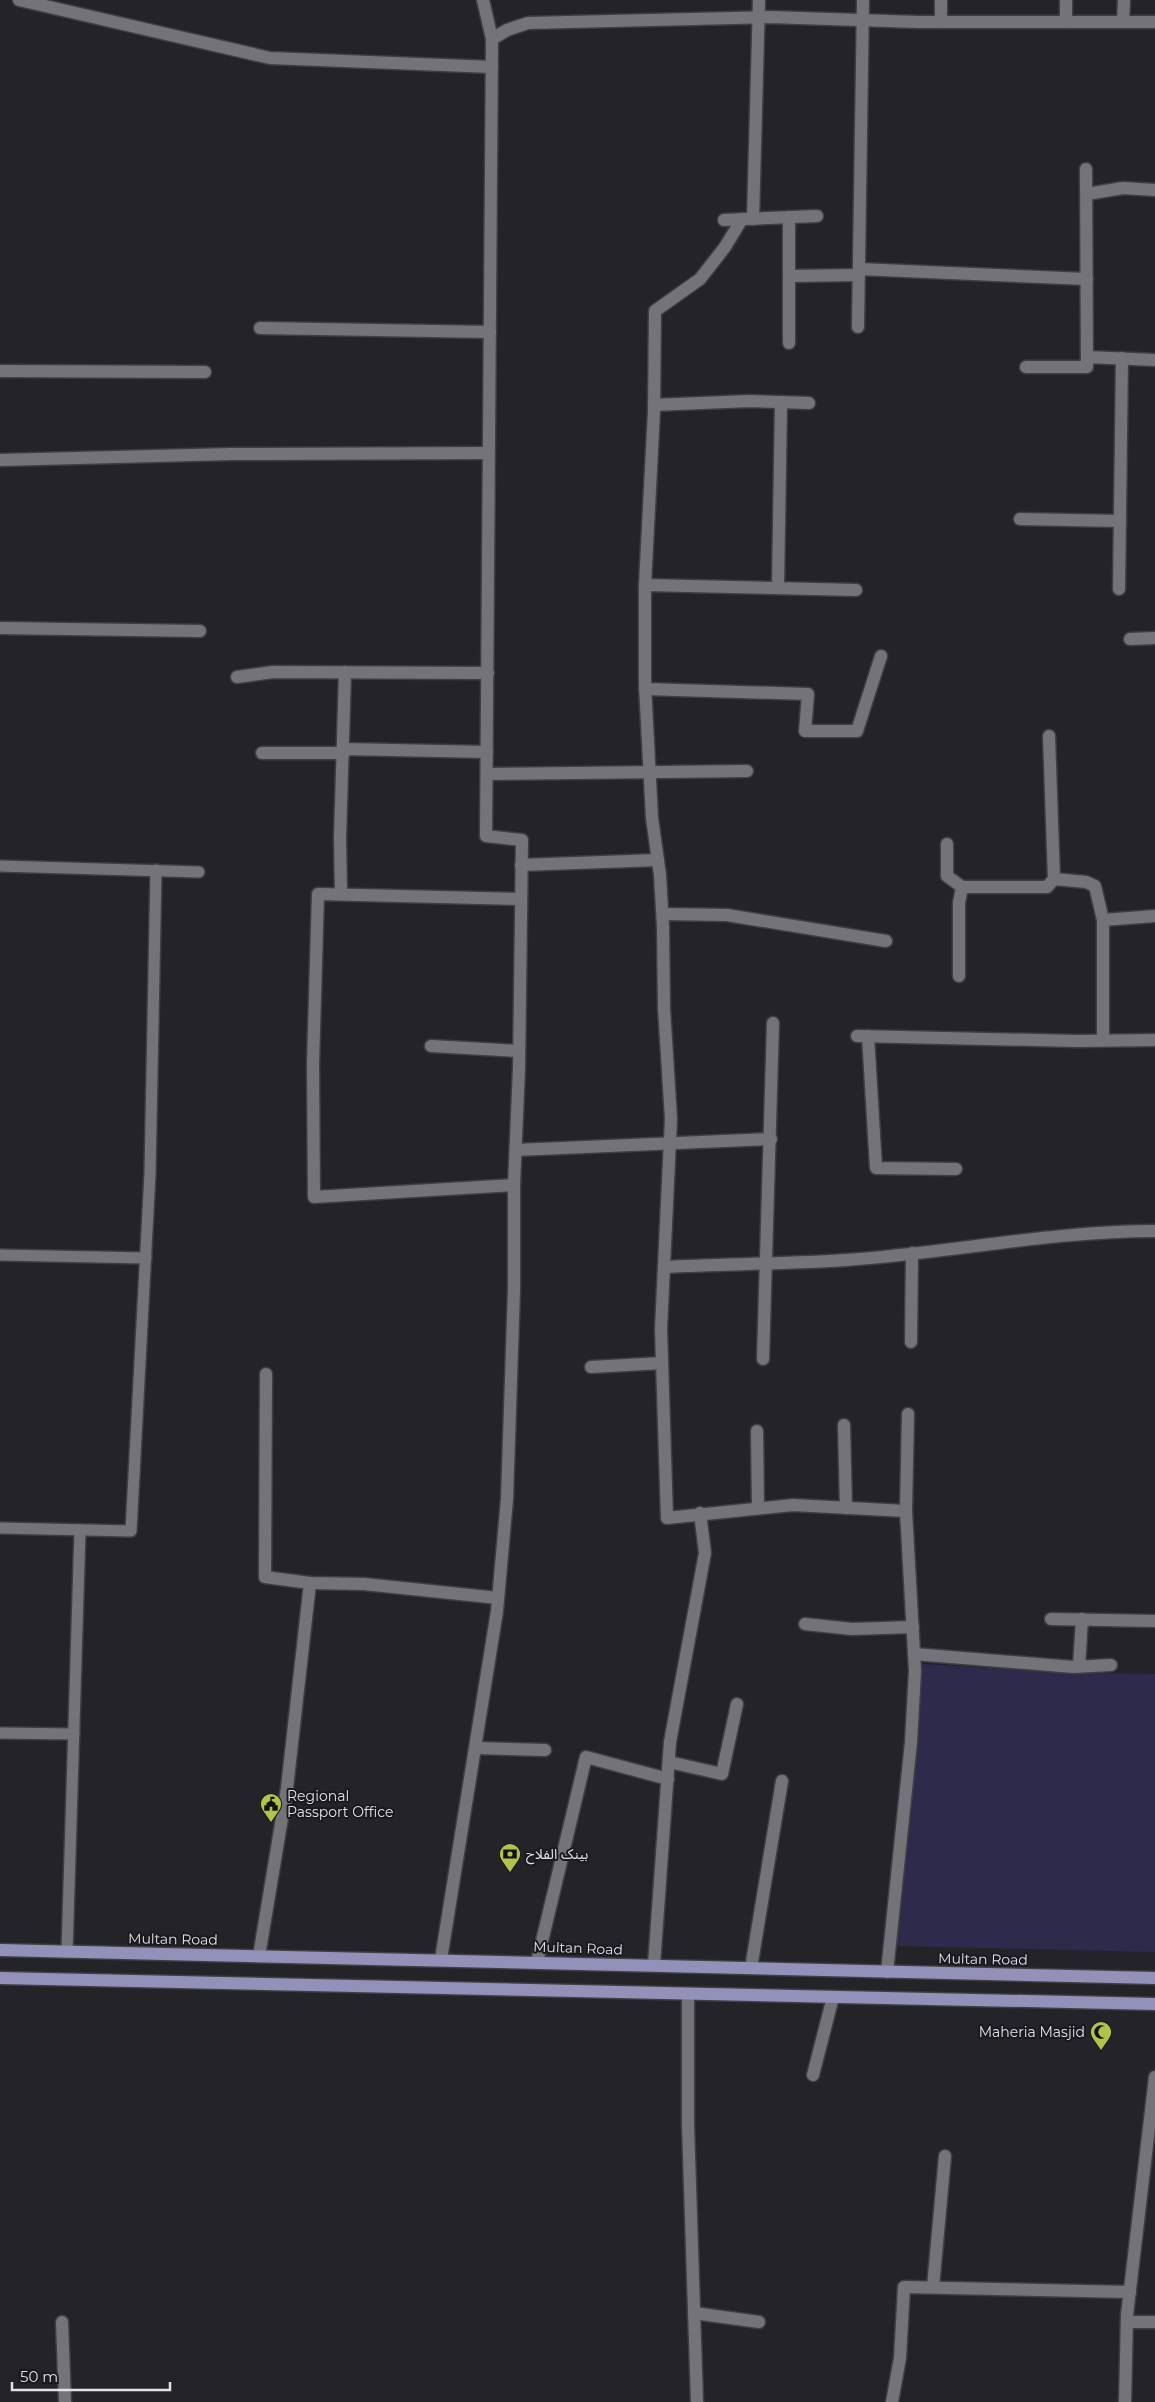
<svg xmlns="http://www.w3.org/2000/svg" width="1155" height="2402" viewBox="0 0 1155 2402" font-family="Montserrat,'Noto Sans Arabic',sans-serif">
  <rect width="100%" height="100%" fill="#232328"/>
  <path fill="#2e2a4c" d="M921,1664L1081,1673L1155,1674V1952L895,1946C906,1852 919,1758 921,1664Z"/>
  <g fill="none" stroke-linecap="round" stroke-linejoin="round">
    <g stroke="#3f3f43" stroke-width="14">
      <g id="service">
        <polyline points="0,866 199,872"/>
        <polyline points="0,1255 146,1258"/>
        <polyline points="0,1528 131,1531 150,1174 156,870"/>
        <polyline points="0,1733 74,1734"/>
        <polyline points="67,1952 80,1530"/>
      </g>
    </g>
    <g stroke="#3f3f43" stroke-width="15">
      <g id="minor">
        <polyline points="19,0 270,58 492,67"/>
        <polyline points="941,22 941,0"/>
        <polyline points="1066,22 1066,0"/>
        <polyline points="1123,22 1124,0"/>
        <polyline points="492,39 507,30 528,23 770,17 918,22 1155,22"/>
        <polyline points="1087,194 1123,188 1155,190"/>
        <polyline points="742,219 725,247 700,279 655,311 654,411 645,585 645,685 652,818 660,875 663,927 664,1008 671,1119 661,1329 667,1518 793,1505 906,1511"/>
        <polyline points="753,219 759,0"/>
        <polyline points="724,220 817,216"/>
        <polyline points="859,269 1087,279"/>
        <polyline points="789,276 859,275"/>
        <polyline points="858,327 863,0"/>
        <polyline points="260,328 490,332"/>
        <polyline points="789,343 789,217"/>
        <polyline points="1087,357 1155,360"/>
        <polyline points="1026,367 1087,367 1086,169"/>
        <polyline points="0,371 205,372"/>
        <polyline points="654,405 749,401 809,403"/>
        <polyline points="0,460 231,454 488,453"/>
        <polyline points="1020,519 1120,521"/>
        <polyline points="645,585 856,590"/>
        <polyline points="778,587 781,402"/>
        <polyline points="1119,589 1122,358"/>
        <polyline points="0,628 200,631"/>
        <polyline points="1130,639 1155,638"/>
        <polyline points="237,677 273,672 488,673"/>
        <polyline points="645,689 808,694 805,731 857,731 881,656"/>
        <polyline points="344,749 487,752"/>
        <polyline points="262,753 344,753"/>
        <polyline points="487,774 747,771"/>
        <polyline points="947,844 947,876 962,887 959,903 959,976"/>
        <polyline points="521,865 658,860"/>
        <polyline points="1054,879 1086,882 1095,886 1103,920 1103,1040"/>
        <polyline points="962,887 1047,887 1054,879 1049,736"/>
        <polyline points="341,894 340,838 345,672"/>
        <polyline points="663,914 727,915 886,941"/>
        <polyline points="1103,920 1155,916"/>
        <polyline points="857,1036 1077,1041 1155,1040"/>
        <polyline points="868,1036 876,1168 956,1169"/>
        <polyline points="431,1046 519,1051"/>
        <polyline points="516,1150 771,1139"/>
        <polyline points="514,1185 314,1197 313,1064 318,894 521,899"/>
        <path d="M664,1267C725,1264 786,1264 846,1260C949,1253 1051,1231 1155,1231"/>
        <polyline points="911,1342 912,1253"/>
        <polyline points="763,1359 773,1023"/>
        <polyline points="591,1367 662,1363"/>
        <polyline points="266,1374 265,1577 310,1583 364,1584 498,1598"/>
        <polyline points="844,1425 846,1508"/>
        <polyline points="757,1431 758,1507"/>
        <polyline points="1051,1619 1155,1621"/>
        <polyline points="805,1624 852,1629 913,1627"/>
        <polyline points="914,1654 1073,1667 1111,1665"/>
        <polyline points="1079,1666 1082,1619"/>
        <polyline points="477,1748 545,1750"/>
        <polyline points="669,1762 722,1774 737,1704"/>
        <polyline points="259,1956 287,1788 310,1583"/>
        <polyline points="441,1959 497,1611 507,1499 514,1289 514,1185 519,1068 522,840 486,836 492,39 483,0"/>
        <polyline points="537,1962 586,1757 668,1779"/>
        <polyline points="654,1965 670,1742 705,1553 700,1513"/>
        <polyline points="751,1968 782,1781"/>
        <polyline points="887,1972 911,1742 915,1671 906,1511 908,1414"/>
        <polyline points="688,1994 688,2124 697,2402"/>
        <polyline points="813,2075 833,1997"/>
        <polyline points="933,2287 945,2156"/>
        <polyline points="694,2313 759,2322"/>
        <polyline points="62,2322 65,2402"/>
        <polyline points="1127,2322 1155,2322"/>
        <polyline points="892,2402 900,2358 904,2287 1130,2292"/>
        <polyline points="1125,2402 1127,2315 1155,2077"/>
      </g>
    </g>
    <g stroke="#3f3f43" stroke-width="15">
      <g id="primary">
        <polyline points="0,1950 1155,1978"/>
        <polyline points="0,1978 1155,2004"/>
      </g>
    </g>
    <use href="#service" stroke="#737378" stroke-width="11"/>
    <use href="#minor" stroke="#737378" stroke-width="12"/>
    <use href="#primary" stroke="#9390b9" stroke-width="12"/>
  </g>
  <defs>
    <g id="civic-pin" transform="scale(1.125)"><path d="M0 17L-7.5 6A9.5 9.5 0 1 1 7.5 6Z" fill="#b3c24b" stroke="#19191e"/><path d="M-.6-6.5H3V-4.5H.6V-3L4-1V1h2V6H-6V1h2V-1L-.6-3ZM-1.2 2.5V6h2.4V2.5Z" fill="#111"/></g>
    <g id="bank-pin" transform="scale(1.125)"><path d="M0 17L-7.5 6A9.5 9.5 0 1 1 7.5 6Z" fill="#b3c24b" stroke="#19191e"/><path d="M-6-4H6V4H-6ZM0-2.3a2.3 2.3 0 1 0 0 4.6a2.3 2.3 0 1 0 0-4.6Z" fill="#111"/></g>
    <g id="mosque-pin" transform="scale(1.125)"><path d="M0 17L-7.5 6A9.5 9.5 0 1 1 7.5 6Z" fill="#b3c24b" stroke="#19191e"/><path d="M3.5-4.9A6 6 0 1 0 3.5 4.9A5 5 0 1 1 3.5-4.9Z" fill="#111"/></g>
  </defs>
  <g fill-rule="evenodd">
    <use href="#civic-pin" x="271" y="1804"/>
    <use href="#bank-pin" x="510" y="1854"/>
    <use href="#mosque-pin" x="1101" y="2032"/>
  </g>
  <g text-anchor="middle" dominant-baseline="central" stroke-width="4" stroke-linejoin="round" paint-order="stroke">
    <g font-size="14" fill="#e2e2e5" stroke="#19191e" text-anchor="start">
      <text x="287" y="1796">Regional<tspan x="287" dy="16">Passport Office</tspan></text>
      <text x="526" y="1854">بینک الفلاح</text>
      <text x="1085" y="2032" text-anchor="end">Maheria Masjid</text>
    </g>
    <g font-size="14" fill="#e2e2e5" stroke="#19191e">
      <text transform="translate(173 1939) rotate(1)">Multan Road</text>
      <text transform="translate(578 1948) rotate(2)">Multan Road</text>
      <text transform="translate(983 1959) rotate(1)">Multan Road</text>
    </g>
  </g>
  <path d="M12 2382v8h158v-8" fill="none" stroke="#e2e2e5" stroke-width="2.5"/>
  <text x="20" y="2382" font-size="15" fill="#e2e2e5" stroke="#19191e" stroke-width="4" paint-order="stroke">50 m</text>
</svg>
